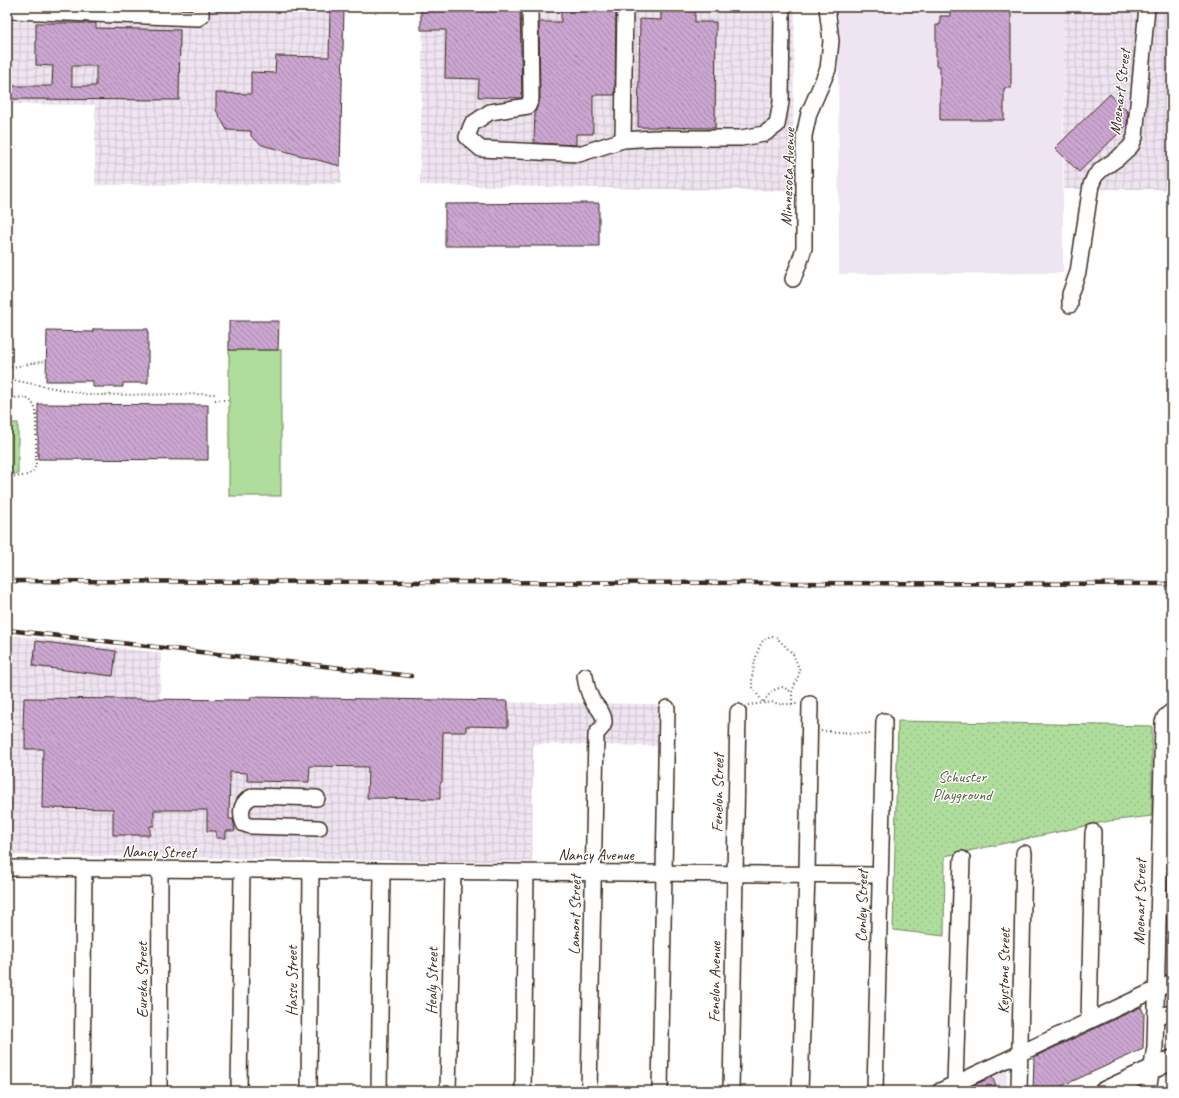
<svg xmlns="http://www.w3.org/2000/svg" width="1179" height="1098" viewBox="0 0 1179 1098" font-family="Caveat,sans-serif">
  <defs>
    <pattern id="industrial-grid" width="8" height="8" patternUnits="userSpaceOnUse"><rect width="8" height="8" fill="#efe4f1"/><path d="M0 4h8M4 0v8" fill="none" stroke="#cec4ce"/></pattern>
    <pattern id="green-dots" width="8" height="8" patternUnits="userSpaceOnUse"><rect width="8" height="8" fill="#afdd9c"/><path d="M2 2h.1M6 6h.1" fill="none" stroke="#97be86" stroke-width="1.8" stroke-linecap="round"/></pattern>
    <pattern id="building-back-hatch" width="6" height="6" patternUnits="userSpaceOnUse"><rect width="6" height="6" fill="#caa6d0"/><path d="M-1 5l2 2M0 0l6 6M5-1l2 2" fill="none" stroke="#a587a8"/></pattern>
  </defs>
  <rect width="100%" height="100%" fill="#fff"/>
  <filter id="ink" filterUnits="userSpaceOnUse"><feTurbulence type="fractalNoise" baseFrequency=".025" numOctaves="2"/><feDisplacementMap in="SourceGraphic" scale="8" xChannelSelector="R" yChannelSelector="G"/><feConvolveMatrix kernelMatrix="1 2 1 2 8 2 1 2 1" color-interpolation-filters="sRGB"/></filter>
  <g filter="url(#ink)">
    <g fill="#efe4f1">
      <polygon points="838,7 1063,7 1063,273 839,274"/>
      <polygon points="1007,1064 1007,1091 950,1091"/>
    </g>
    <g fill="url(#industrial-grid)">
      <polygon points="7,7 342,7 341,184 95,185 95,105 7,104"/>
      <polygon points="423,7 795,7 792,191 420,185"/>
      <polygon points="1063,7 1172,7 1172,189 1064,189"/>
      <polygon points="7,635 161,653 160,699 659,704 658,746 533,744 532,862 7,855"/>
    </g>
    <polygon fill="url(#green-dots)" stroke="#75845d" points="898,721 1152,726 1152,816 1109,821 945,856 944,936 893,930"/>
    <g fill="#afdd9c" stroke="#75845d">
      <rect x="229" y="350" width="52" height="146"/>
      <rect x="7" y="423" width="11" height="51"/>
    </g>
    <g fill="url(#building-back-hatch)" stroke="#3b2a1e" fill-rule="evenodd">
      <polygon points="421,7 520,7 522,98 478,97 479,79 445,78 446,30 421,30"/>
      <polygon points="561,7 616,7 615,95 593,95 593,134 576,134 576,145 534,143 535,112 540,99 539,22 561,22"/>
      <polygon points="661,7 695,7 695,22 716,22 715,128 638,127 640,19 661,20"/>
      <polygon points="950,7 1011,7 1011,88 1004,88 1004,120 940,120 940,66 936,66 936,25 940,25 940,16 950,16"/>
      <polygon points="330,10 344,10 340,166 262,145 251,136 251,131 227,130 216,110 216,93 251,94 251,72 275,73 276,56 329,57"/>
      <path d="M36,23H96V28L180,30L179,100L7,99V86H52L53,66L36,65ZM72,66H96V86H72Z"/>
      <polygon points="1110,94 1128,112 1127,125 1079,172 1055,148"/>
      <polygon points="599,203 599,246 445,246 445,204"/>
      <polygon points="229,321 279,321 278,350 229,350"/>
      <polygon points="93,329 148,329 148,383 123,383 123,387 93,387 93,381 46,381 47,331 93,332"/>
      <polygon points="38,404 208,405 208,460 38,459"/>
      <polygon points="36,641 116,651 113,676 33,666"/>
      <polygon points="250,697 508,701 508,727 466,726 466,732 443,732 442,782 440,784 440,799 367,798 368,767 310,766 309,782 247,781 247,773 230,772 229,819 233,819 235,831 226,831 226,838 216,838 216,831 207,831 207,810 154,810 154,826 150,826 150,835 113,835 113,809 42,808 43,749 25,749 25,729 23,729 24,698 251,700"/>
      <polygon points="1141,1007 1144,1014 1143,1049 1051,1091 1033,1091 1034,1057"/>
      <polygon points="992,1077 996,1085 983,1091 971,1091 969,1087"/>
    </g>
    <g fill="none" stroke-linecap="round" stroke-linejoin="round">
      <g stroke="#3b2a1e" stroke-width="18">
        <g id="minor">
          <polyline points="10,7 14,11 198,18 201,16 201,7"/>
          <polyline points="530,7 531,99 528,106 490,112 472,124 467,137 481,149 579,154 623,140 625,7"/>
          <polyline points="623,140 654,138 741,138 764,134 777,125 781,102 782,16 781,7"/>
          <polyline points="793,279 800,261 804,248 804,136 809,113 828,69 831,41 827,7"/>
          <polyline points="1070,305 1070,294 1078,272 1091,185 1095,176 1102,169 1118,158 1131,146 1135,137 1147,7"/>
          <path d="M585,676C586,684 588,692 592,700C596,706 605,714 604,722C604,728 598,730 596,735L589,1091"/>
          <path d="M317,798L254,796C241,801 239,812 244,824L250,826L319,828"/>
          <polyline points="7,868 880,875"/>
          <polyline points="1156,1016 1172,1013"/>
          <polyline points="1089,1021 1093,832"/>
          <polyline points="955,1084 962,859"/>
          <polyline points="82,1091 84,869"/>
          <polyline points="159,1091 160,870"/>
          <polyline points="239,1091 242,871"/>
          <polyline points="309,1091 311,871"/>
          <polyline points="379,1091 382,872"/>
          <polyline points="448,1091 453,872"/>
          <polyline points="523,1091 526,873"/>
          <polyline points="660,1091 667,708"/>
          <polyline points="731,1091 738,712"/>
          <polyline points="800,1091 807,874 810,704"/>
          <polyline points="875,1091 884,721"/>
          <polyline points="940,1091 1172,982"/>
          <polyline points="1019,1091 1024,853"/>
          <polyline points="1148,1091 1155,1047 1163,722 1165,717 1172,711"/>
        </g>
      </g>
      <g stroke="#3b2a1e" stroke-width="22">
        <polyline id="major" points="1105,1091 1172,1060"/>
      </g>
      <g stroke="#3b2a1e" stroke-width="2" stroke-dasharray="1 3" stroke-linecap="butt">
        <polyline points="7,368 46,361"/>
        <polyline points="7,379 90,395 215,394"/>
        <path d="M7,398C22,398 31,394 36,411V465C31,479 19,476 7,476"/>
        <polyline points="215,400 229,400"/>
        <path d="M792,704V692L800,671L793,654L775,636C770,636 767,637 763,641C757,647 751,675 752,684C753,690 760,697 763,703C770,693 771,690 783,687L792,692"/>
        <polyline points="748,705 774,702 778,704 797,704"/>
        <polyline points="821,731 870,734"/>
      </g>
      <use href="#minor" stroke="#fff" stroke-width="15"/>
      <use href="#major" stroke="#fff" stroke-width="19"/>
      <g stroke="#3b2a1e" stroke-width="4.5">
        <g id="rail">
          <polyline points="7,581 1172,584"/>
          <polyline points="7,630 411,676"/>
        </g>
      </g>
      <use href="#rail" stroke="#fff" stroke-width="3" stroke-dasharray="9" stroke-linecap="butt"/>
    </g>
  </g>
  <g text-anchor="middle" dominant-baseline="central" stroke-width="3" stroke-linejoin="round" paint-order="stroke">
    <g font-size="16" fill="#3b2a1e" stroke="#fff">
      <text transform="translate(1120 92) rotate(-83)">Moenart Street</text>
      <text transform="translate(788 177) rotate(-88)">Minnesota Avenue</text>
      <text transform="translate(718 793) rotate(-89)">Fenelon Street</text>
      <text transform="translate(159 852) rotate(1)">Nancy Street</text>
      <text x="596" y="855">Nancy Avenue</text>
      <text transform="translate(1140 902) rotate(-89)">Moenart Street</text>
      <text transform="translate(862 906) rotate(-89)">Conley Street</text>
      <text transform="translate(575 915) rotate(-89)">Lamont Street</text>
      <text transform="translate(1004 971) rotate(-89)">Keystone Street</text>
      <text transform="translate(142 980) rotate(-90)">Eureka Street</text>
      <text transform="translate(292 981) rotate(-90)">Hasse Street</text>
      <text transform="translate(432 981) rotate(-89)">Healy Street</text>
      <text transform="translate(715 982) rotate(-89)">Fenelon Avenue</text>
    </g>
    <g font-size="16" fill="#58573e" stroke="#fff">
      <text x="962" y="777">Schuster<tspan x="962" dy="18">Playground</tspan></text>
    </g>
  </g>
  <rect width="1179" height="1098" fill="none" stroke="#fff" stroke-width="24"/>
  <rect x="12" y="12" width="1155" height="1074" fill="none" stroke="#3b2a1e" stroke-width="1.5" filter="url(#ink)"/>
</svg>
